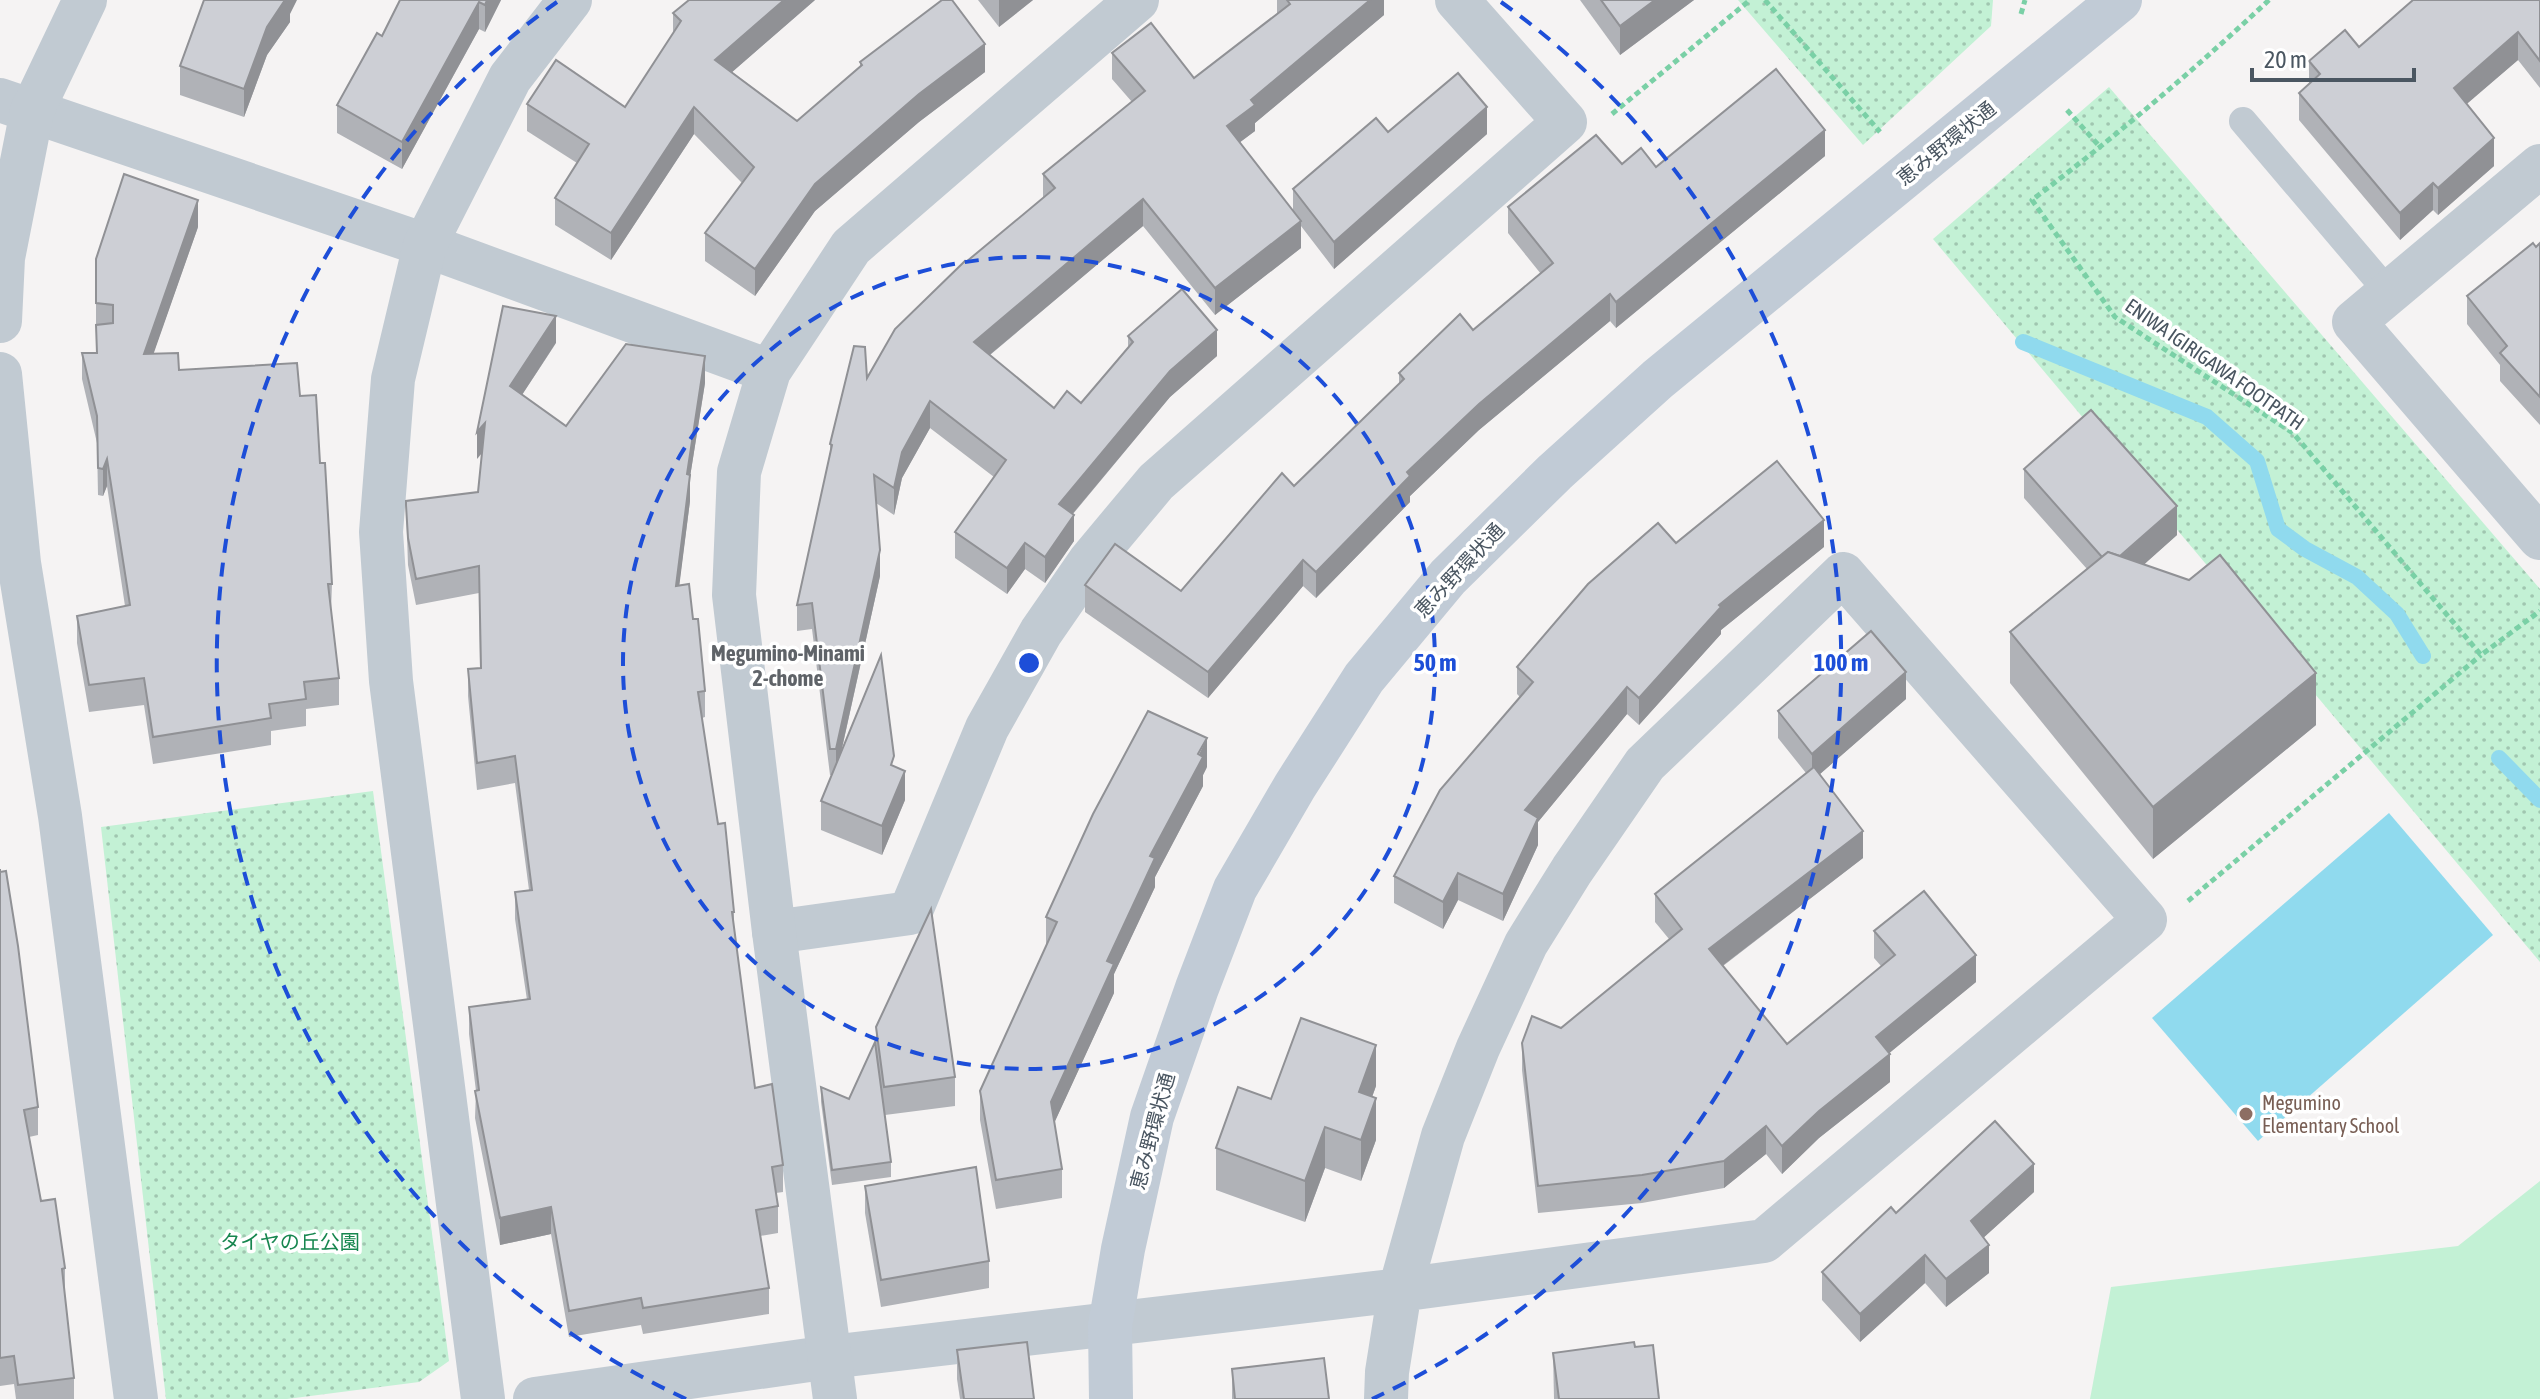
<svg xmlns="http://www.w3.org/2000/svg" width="2540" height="1399" viewBox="0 0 2540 1399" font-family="'Asap Condensed','Noto Sans JP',sans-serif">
  <defs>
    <pattern id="green-dots" width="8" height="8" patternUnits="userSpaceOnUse" patternTransform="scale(2)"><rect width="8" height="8" fill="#c3f1d5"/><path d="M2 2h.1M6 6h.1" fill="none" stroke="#a0c6b0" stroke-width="1.8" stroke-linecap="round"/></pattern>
  </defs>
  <rect width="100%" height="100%" fill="#f5f3f3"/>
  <g fill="url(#green-dots)">
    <polygon points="1738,0 1993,0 1991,26 1863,145"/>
    <polygon points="2109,87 2540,589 2540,962 1933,239"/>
    <polygon points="373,791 449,1361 419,1382 287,1399 166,1399 101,827"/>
  </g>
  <polygon fill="#c3f1d5" points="2540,1181 2540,1399 2090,1399 2111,1287 2458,1246"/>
  <polygon fill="#90daee" points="2389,813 2493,935 2258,1141 2152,1018"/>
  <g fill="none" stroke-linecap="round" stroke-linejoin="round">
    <g stroke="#90daee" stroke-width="16">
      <polyline points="2023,342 2207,417 2257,461 2278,529 2305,549 2357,577 2397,614 2423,656"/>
      <polyline points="2499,758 2540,800"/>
    </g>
    <g stroke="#7ad0a6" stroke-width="5" stroke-dasharray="6 4" stroke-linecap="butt">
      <polyline points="1765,0 1880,132"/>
      <path d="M2269,0C2193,71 2115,137 2032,200L2115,317L2293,433L2481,655L2540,611"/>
      <polyline points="2021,14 2025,0"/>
      <polyline points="2067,110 2101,148"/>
      <polyline points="1612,114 1750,0"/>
      <polyline points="2188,901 2481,655"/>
    </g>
    <polyline stroke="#c1cad2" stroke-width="28" points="2243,121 2389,293"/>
    <g stroke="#c1cad2" stroke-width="44">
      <polyline points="0,100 425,245 769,371"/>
      <polyline points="2540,166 2354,322 2540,538"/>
      <polyline points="0,321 3,258 32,111 85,0"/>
      <polyline points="0,374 19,563 60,816 136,1399"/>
      <polyline points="774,932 910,913 987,728 1041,632 1090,561 1156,482 1565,122 1457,0"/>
      <polyline points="483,1399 391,681 381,532 393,379 425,245 510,78 570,0"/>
      <polyline points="535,1399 830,1357 1400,1290 1764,1241 2145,920 1843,574 1645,764 1572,870 1526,944 1478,1048 1443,1136 1400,1290 1387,1372 1386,1399"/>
      <polyline points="835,1399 774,932 734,595 739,472 769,371 851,247 1137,0"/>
    </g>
    <polyline stroke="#c1cbd6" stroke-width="44" points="1111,1399 1110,1326 1123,1249 1152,1117 1197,988 1235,889 1295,786 1364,678 1448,577 1555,472 1658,379 2120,0"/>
  </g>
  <g fill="#b0b2b7">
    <polygon points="400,0 501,0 485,32 479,29 402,169 337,133 337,105 382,36"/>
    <polygon points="815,0 732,72 797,121 860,67 860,62 985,72 919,122 815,211 755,296 705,261 705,233 742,183 694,134 611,260 555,225 555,198 577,163 527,131 527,104 625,107 673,33 673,13"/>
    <polygon points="978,0 1033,0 999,27"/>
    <polygon points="1277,0 1384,0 1384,15 1255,123 1255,131 1240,142 1293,211 1293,189 1388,132 1487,134 1334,269 1301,226 1301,248 1215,315 1143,226 990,355 1054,408 1081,403 1128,349 1128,336 1217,356 1170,397 1073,514 1074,541 1045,583 1025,569 1007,594 955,558 955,532 994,477 930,428 902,478 894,515 876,503 880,576 841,753 894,766 905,800 882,855 821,830 821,801 832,775 830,775 812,629 797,631 797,605 830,453 830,444 867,378 966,262 1043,198 1043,174 1132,102 1112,79 1112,53 1194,78 1277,14"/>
    <polygon points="1580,0 1694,0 1620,55"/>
    <polygon points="2540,0 2540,88 2518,60 2466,104 2494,166 2438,215 2433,210 2400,240 2299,120 2299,93 2309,84 2309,61"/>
    <polygon points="290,14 290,22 267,55 244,117 180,95 180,66"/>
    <polygon points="1825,156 1616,328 1610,321 1479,430 1410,496 1410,502 1316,598 1303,586 1208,698 1085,612 1085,585 1181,591 1294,486 1399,385 1399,373 1473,330 1541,274 1508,233 1508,207 1622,164 1656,167"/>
    <polygon points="198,227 153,354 179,370 300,396 320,463 332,584 331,611 339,678 339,705 306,709 306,726 271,731 271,745 153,764 144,705 89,712 77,643 77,616 125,606 107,486 103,496 98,495 97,443 82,379 82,353 96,353 96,259"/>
    <polygon points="2540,243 2540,425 2500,381 2500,365 2467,324 2467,296"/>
    <polygon points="556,343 522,395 566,426 705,383 690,477 690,501 679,585 693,619 705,691 705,717 702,718 718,824 734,912 734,930 755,1088 783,1165 783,1192 776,1193 778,1206 778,1233 760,1236 769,1288 769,1314 643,1334 641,1325 569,1337 551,1234 500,1245 475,1118 476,1091 469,1034 469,1007 527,1000 515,919 515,892 529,890 515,783 477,790 468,696 468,669 480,668 479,593 416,605 408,565 406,505 478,492 482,453 477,459"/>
    <polygon points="2024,469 2177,535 2144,564 2316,725 2153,859 2010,683 2010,632 2087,569 2024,498"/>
    <polygon points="1824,547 1721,630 1721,634 1639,725 1627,714 1538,822 1538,845 1503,921 1458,900 1443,929 1394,903 1394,876 1520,697 1517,694 1517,667"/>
    <polygon points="1906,699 1820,774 1863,858 1723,966 1787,1044 1881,966 1874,958 1874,931 1976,982 1889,1053 1890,1082 1819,1138 1782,1174 1766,1154 1724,1188 1642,1203 1538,1213 1522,1070 1522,1043 1561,1028 1669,939 1655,922 1655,894 1806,773 1778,738 1778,711"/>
    <polygon points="1207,767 1203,775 1203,786 1155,877 1155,887 1114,974 1114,993 1054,1123 1062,1169 1062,1198 996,1209 980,1120 980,1091 1046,946 1046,917"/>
    <polygon points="0,869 38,1107 38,1135 29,1137 41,1201 65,1268 65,1296 74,1378 74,1399 16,1399 14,1384 0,1386"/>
    <polygon points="876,1027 955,1077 955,1106 885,1115 891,1162 891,1177 832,1185 821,1102 821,1087 849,1099 876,1047"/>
    <polygon points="1376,1086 1372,1097 1376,1140 1361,1181 1325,1168 1305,1222 1216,1190 1216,1148 1271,1099"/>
    <polygon points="865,1186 989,1261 989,1288 881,1307 865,1213"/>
    <polygon points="2034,1192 1983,1238 1989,1273 1946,1307 1925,1283 1860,1342 1822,1300 1822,1272 1896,1213"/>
    <polygon points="1635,1347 1659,1399 1554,1399 1553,1353"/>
    <polygon points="957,1350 1034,1399 960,1399 957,1379"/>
    <polygon points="1232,1369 1329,1399 1232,1399"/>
  </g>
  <g fill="#909195">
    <polygon points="285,0 297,0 290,14 290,22 267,55 244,117 244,89 267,27"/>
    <polygon points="487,0 501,0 485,32 485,5"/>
    <polygon points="784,0 815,0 715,87 715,60"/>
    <polygon points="999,0 1033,0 999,27"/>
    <polygon points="1370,0 1384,0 1384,15 1255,123 1255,131 1227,152 1227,126 1251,100"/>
    <polygon points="1655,0 1694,0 1620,55 1620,26"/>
    <polygon points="479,2 479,29 402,169 402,142"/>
    <polygon points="2518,32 2518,60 2454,115 2454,88"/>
    <polygon points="985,44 985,72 919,122 815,211 755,296 755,269 815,184 919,94"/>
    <polygon points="694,107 694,134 611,260 611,233"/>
    <polygon points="1487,107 1487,134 1334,269 1334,242"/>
    <polygon points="1825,130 1825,156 1616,328 1616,302"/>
    <polygon points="2494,138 2494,166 2438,215 2438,188"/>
    <polygon points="2433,183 2433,210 2400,240 2400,213"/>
    <polygon points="1143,199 1143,226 974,368 974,342"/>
    <polygon points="198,200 198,227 144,381 144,354"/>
    <polygon points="1301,221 1301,248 1215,315 1215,288"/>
    <polygon points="1610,294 1610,321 1479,430 1410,496 1410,502 1316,598 1316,572 1407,472 1479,404"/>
    <polygon points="556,316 556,343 510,413 510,386"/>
    <polygon points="1217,330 1217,356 1170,397 1059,530 1059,504 1170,371"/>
    <polygon points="705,356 705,383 690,477 690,501 676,612 676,586 687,474"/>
    <polygon points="930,401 930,428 902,478 894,515 894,488 902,452"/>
    <polygon points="485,423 485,449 477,459 477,432"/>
    <polygon points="107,459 107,486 103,496 103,469"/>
    <polygon points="2177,506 2177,535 2110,595 2110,566"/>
    <polygon points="1074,515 1074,541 1045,583 1045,557"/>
    <polygon points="1824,520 1824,547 1721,630 1721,634 1639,725 1639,698 1719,605"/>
    <polygon points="1025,543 1025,569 1007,594 1007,568"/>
    <polygon points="880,550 880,576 836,775 836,749"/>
    <polygon points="1303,560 1303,586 1208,698 1208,672"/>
    <polygon points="1906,672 1906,699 1812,781 1812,754"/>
    <polygon points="2316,673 2316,725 2153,859 2153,807"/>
    <polygon points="1627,687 1627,714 1538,822 1538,845 1503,921 1503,894 1525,810"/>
    <polygon points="1207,738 1207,767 1203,775 1203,786 1155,877 1155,887 1114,974 1114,993 1051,1130 1051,1102 1107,961 1150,856"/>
    <polygon points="905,771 905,800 882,855 882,826"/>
    <polygon points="1863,831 1863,858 1709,976 1709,949"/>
    <polygon points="1458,873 1458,900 1443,929 1443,902"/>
    <polygon points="1976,955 1976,982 1876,1064 1876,1037"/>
    <polygon points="1376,1045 1376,1086 1359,1133 1359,1092"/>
    <polygon points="1890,1054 1890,1082 1819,1138 1782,1174 1782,1146 1819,1111"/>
    <polygon points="1376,1098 1376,1140 1361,1181 1361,1140"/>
    <polygon points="1766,1126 1766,1154 1724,1188 1724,1161"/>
    <polygon points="1325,1127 1325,1168 1305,1222 1305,1181"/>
    <polygon points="2034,1164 2034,1192 1971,1249 1971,1221"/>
    <polygon points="551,1207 551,1234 500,1245 500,1218"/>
    <polygon points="1989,1245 1989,1273 1946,1307 1946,1279"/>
    <polygon points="1925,1255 1925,1283 1860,1342 1860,1314"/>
  </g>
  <g fill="#cdcfd5" stroke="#909195" stroke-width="2">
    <polygon points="204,0 285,0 267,27 244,89 180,66"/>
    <polygon points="400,0 487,0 485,5 479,2 402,142 337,105 377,33 382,36"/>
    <polygon points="689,0 784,0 715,60 797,121 862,65 860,62 942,0 952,0 985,44 919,94 815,184 755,269 705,233 754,167 694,107 611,233 555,198 589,144 527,104 556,60 625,107 681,21 673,13"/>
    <polygon points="1287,0 1370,0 1251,100 1255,105 1227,126 1301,221 1215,288 1143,199 974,342 1054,408 1067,391 1081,403 1133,342 1128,336 1182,289 1217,330 1170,371 1059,504 1074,515 1045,557 1025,543 1007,568 955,532 1006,460 930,401 902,452 894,488 874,475 880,550 836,749 830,749 812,603 797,605 832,445 830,444 854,346 865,347 867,378 895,329 965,261 966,262 1055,188 1043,174 1145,91 1112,53 1151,23 1194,78 1290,4"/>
    <polygon points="1601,0 1655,0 1620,26"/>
    <polygon points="2413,0 2540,0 2540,61 2518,32 2454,88 2494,138 2438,188 2433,183 2400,213 2299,93 2320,74 2309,61 2345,30 2359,47"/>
    <polygon points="1776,69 1825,130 1616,302 1610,294 1479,404 1407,472 1410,476 1316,572 1303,560 1208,672 1085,585 1115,544 1181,591 1282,473 1294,486 1404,379 1399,373 1460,314 1473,330 1553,263 1508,207 1596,135 1622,164 1641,148 1656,167"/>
    <polygon points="1458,73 1487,107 1334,242 1293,189 1376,118 1388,132"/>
    <polygon points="124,174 198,200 144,354 178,353 179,370 297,363 300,396 316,395 320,463 325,463 332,584 328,584 339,678 304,682 306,699 269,704 271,718 153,737 144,678 89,685 77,616 130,605 107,459 103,469 98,468 97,416 82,353 97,353 96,325 113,323 113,305 96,303 96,259"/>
    <polygon points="2533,243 2536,247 2540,243 2540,397 2500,353 2507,346 2467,296"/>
    <polygon points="503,306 556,316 510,386 566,426 626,344 705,356 687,474 690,475 676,586 689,584 693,619 698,619 705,691 698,692 718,824 725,823 734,912 732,912 755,1088 772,1084 783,1165 772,1167 778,1206 756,1210 769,1288 643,1308 641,1298 569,1311 551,1207 500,1218 475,1091 479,1090 469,1007 530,999 515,892 532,890 515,756 477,763 468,669 481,668 479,566 416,579 408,538 406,505 406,501 478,492 485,423 477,432"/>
    <polygon points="2091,410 2177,506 2120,556 2108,552 2102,557 2024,469"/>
    <polygon points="1777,461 1824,520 1719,605 1721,607 1639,698 1627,687 1525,810 1538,818 1503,894 1458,873 1443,902 1394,876 1440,790 1533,682 1517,667 1588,584 1658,523 1676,543"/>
    <polygon points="2108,552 2189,580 2220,555 2316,673 2153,807 2010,632"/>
    <polygon points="1871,631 1906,672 1812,754 1778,711"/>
    <polygon points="881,655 894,756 891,765 905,771 882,826 821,801"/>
    <polygon points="1148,711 1207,738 1198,754 1203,757 1150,856 1155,858 1107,961 1114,964 1051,1102 1062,1169 996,1180 980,1091 1057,922 1046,917 1093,814"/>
    <polygon points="1814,767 1863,831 1709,949 1787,1044 1895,955 1874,931 1924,891 1976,955 1876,1037 1890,1054 1819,1111 1782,1146 1766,1126 1724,1161 1642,1175 1538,1186 1522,1043 1532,1016 1561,1028 1682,929 1655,894"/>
    <polygon points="0,869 0,872 6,871 18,946 38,1107 24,1110 41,1201 55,1199 65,1268 62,1269 74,1378 18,1385 14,1356 0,1358"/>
    <polygon points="931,909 955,1077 884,1087 876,1027"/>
    <polygon points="1301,1018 1376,1045 1359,1092 1376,1098 1361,1140 1325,1127 1305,1181 1216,1148 1238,1087 1271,1099"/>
    <polygon points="875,1042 891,1162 832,1170 821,1087 849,1099"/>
    <polygon points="1995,1121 2034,1164 1971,1221 1989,1245 1946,1279 1925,1255 1860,1314 1822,1272 1891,1207 1896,1213"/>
    <polygon points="976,1167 989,1261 881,1280 865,1186"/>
    <polygon points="1027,1342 1034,1399 964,1399 957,1350"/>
    <polygon points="1634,1342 1635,1347 1653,1345 1659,1399 1559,1399 1553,1353"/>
    <polygon points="1324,1358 1329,1399 1235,1399 1232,1369"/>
  </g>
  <g fill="none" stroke="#1d4ed8" stroke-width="4" stroke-dasharray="14 10">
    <circle cx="1029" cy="663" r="406"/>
    <path d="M686 1399A812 812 0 0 1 557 2M1501 2A812 812 0 0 1 1372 1399"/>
  </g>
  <circle fill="#8d6e63" stroke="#fff" stroke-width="3" cx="2246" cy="1114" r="8"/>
  <g text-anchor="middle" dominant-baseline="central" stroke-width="7" stroke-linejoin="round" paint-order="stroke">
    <g font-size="20" fill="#4a5661" stroke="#fff">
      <text transform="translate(1946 143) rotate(-39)">恵み野環状通</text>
      <text transform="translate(2215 364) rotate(35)">ENIWA IGIRIGAWA FOOTPATH</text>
      <text transform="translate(1459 570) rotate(-47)">恵み野環状通</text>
      <text transform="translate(1152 1131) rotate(-75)">恵み野環状通</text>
    </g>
    <g font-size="20" fill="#785e54" stroke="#fff" text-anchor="start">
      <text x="2262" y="1102">Megumino<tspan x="2262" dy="23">Elementary School</tspan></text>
    </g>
    <g font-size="20" fill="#17864f" stroke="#fff">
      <text x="290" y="1241">タイヤの丘公園</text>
    </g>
    <g font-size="22" font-weight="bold" fill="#5f6368" stroke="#fff">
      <text x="788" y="653">Megumino-Minami<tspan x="788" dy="25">2-chome</tspan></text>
    </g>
  </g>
  <circle cx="1029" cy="663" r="12" fill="#1d4ed8" stroke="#fff" stroke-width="4"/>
  <g font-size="24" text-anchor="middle" font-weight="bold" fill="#1d4ed8" stroke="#fff" stroke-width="7" stroke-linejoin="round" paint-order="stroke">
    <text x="1435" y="671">50 m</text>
    <text x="1841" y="671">100 m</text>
  </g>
  <path d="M2252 68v12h162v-12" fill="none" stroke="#4a5661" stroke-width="4"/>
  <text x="2264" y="68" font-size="24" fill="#4a5661" stroke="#ffffff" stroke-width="6" paint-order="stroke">20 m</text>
</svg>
